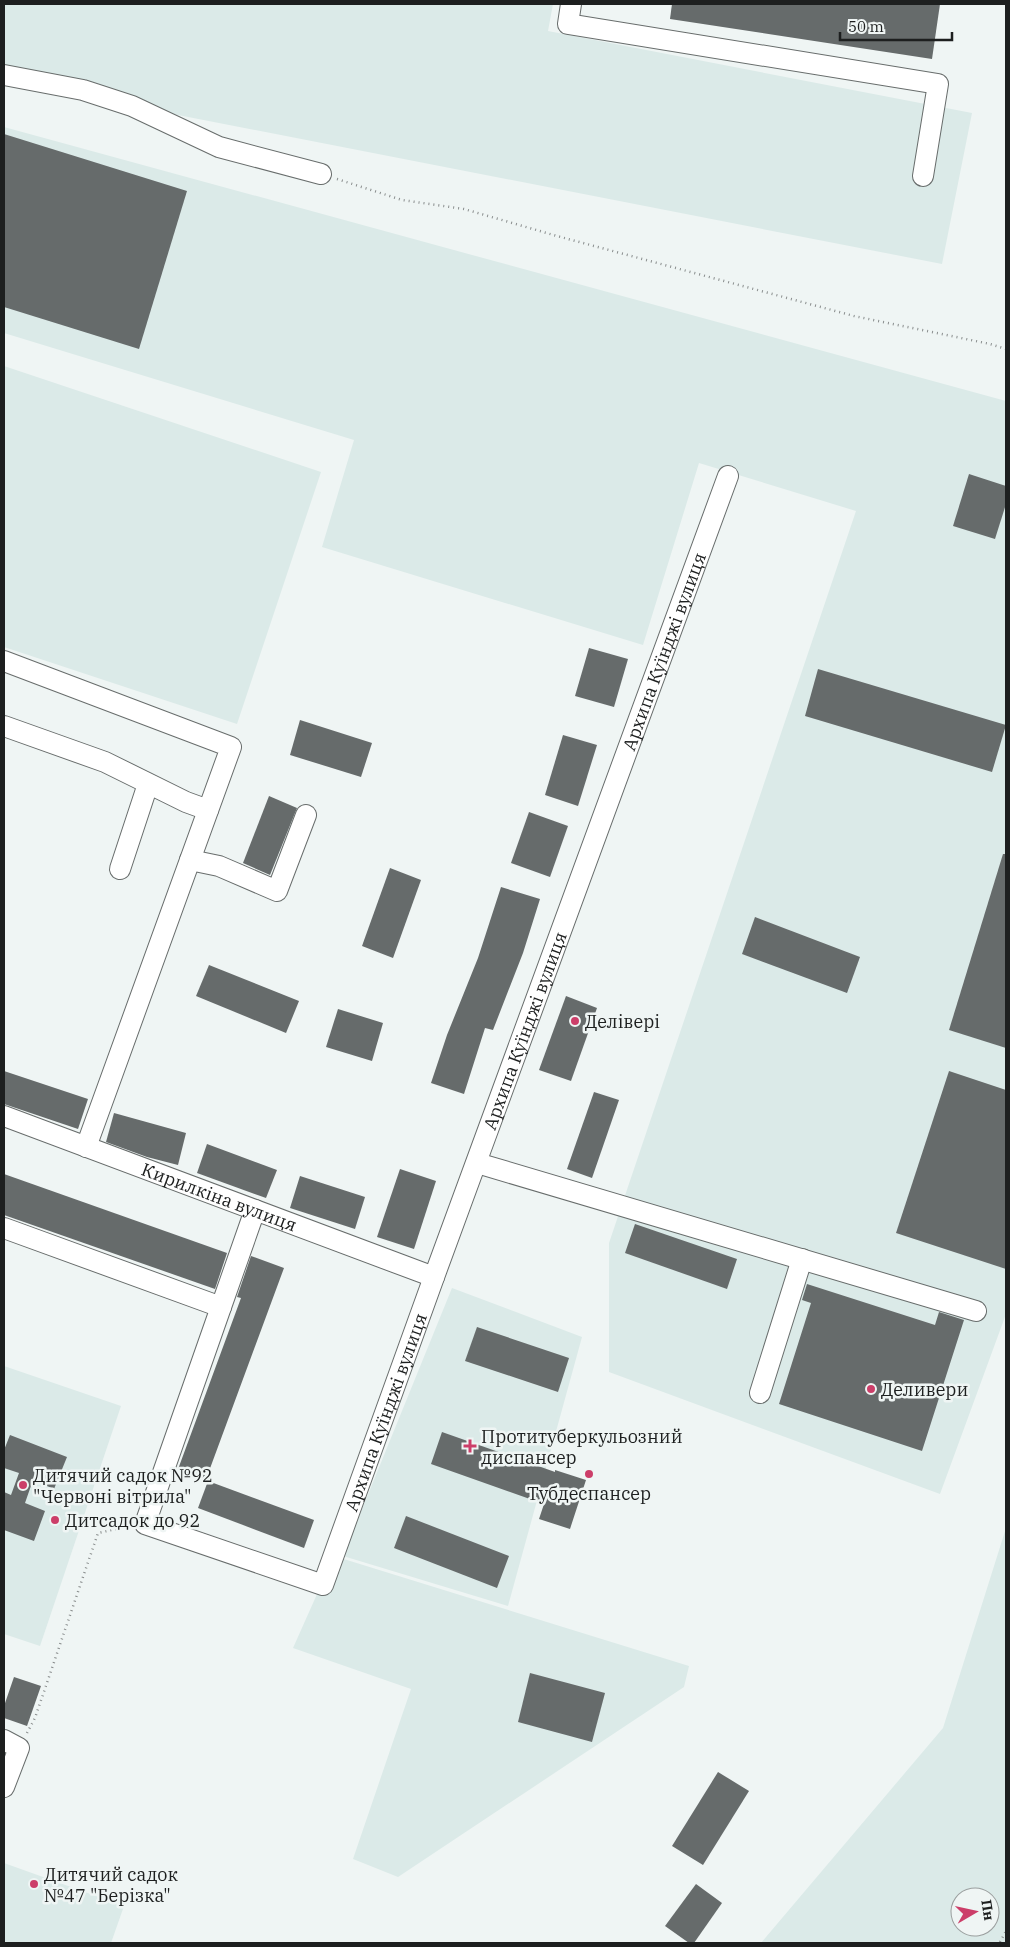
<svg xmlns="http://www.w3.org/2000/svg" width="1010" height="1947" viewBox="0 0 1010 1947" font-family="'IBM Plex Serif',serif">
  <rect width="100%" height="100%" fill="#eff5f4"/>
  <g fill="#dbeae8" fill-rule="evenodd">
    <polygon points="4,4 553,4 548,31 972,113 942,264 4,81"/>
    <polygon points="4,127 1006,401 1006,1314 940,1494 609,1372 609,1243 856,511 699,463 643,645 322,547 354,440 4,333"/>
    <polygon points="4,366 321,472 237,724 4,647"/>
    <polygon points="452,1288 582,1337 508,1606 343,1556"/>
    <polygon points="4,1366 121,1406 40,1646 4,1634"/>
    <path d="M1006,1528V1943H761L943,1728ZM960,1897H990V1927H960Z"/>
    <polygon points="334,1556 689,1666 684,1687 398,1877 353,1859 411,1689 293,1648"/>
    <polygon points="4,1863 124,1906 111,1943 4,1943"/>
  </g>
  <g fill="#666b6b">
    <polygon points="672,4 940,4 932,59 670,19"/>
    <polygon points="4,134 187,191 139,349 4,307"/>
    <polygon points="969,474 1006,486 1006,504 995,539 953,526"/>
    <polygon points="589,648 628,659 614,707 575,696"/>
    <polygon points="818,669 1006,725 992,772 805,716"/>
    <polygon points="300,720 372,743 361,777 290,755"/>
    <polygon points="563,735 597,745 578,806 545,795"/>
    <polygon points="269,796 297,808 270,875 243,863"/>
    <polygon points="529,812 568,826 550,877 511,863"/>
    <polygon points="1003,854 1006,854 1006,1048 949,1030"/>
    <polygon points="390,868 421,880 393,958 362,946"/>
    <polygon points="501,887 540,899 523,953 493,1030 485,1028 464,1094 431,1083 447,1035 478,958"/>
    <polygon points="755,917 860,957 847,993 742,954"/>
    <polygon points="209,965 299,1001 286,1033 196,996"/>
    <polygon points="566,996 597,1008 571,1081 539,1070"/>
    <polygon points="338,1009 383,1023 372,1061 326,1047"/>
    <polygon points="4,1071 88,1099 78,1129 4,1104"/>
    <polygon points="949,1071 1006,1090 1006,1269 896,1233"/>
    <polygon points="594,1092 619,1100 592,1178 567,1169"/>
    <polygon points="114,1113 186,1133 178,1165 147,1157 106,1142"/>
    <polygon points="207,1144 277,1170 266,1198 197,1173"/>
    <polygon points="400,1169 436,1181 414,1249 377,1237"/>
    <polygon points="4,1174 227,1253 215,1289 4,1215"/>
    <polygon points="300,1176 365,1197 355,1229 290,1208"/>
    <polygon points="635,1224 737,1259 727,1289 625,1253"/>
    <polygon points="251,1256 284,1268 205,1482 177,1472 241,1298 237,1297"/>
    <polygon points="807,1284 935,1325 939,1312 964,1320 922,1451 779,1404 811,1303 802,1300"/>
    <polygon points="477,1327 569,1358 558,1392 465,1361"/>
    <polygon points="442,1432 555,1472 555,1470 586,1480 570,1529 539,1519 544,1504 431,1464"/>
    <polygon points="10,1435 67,1457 54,1489 33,1480 25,1503 45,1511 34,1541 4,1530 4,1492 11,1495 19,1473 4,1468 4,1450"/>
    <polygon points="208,1481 314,1520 304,1548 198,1508"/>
    <polygon points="406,1516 509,1556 497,1588 394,1548"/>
    <polygon points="530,1673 605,1693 592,1742 518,1722"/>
    <polygon points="14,1677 41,1686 27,1726 4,1718 4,1706"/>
    <polygon points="718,1772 749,1791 703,1865 672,1846"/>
    <polygon points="696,1884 722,1903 694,1943 689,1943 665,1926"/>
  </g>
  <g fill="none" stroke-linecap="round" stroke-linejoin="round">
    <g stroke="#686d6c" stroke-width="22">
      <g id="minor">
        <polyline points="571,4 568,24 938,84 923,176"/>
        <polyline points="4,75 83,90 132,106 219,147 321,174"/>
        <polyline points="4,661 231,747 86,1147"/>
        <polyline points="4,726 105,762 186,802 208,810"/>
        <polyline points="190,860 219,866 277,891 306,815"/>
        <polyline points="120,869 148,784"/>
        <path id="s1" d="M4,1116L434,1277"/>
        <polyline points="477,1163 976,1311"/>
        <polyline points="4,1228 221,1307 255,1210"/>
        <path id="s2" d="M221,1307L145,1524L323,1585L434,1277L728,476"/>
        <polyline points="760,1393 802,1259"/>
        <polyline points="4,1740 19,1748 4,1787"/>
      </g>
    </g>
    <g stroke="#898d8d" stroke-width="2.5" stroke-dasharray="1 4" stroke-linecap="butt">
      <polyline points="337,179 402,200 464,209 557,236 854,316 990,344 1006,349"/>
      <polyline points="27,1733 35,1718 98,1533 130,1526"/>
      <polyline points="1000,1942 1006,1931"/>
    </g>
    <use href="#minor" stroke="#fff" stroke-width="20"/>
  </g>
  <g fill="#cc3e69" stroke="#eff5f4" stroke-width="2">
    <circle cx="575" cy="1021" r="5"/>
    <circle cx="871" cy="1389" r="5"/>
    <path d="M467.5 1438.5h5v5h5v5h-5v5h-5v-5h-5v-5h5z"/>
    <circle cx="589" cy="1474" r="5"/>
    <circle cx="23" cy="1485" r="5"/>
    <circle cx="55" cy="1520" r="5"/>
    <circle cx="34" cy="1884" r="5"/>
  </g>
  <g text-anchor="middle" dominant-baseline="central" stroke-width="5" stroke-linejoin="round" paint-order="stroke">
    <g font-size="18" fill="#1d1f1f" stroke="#eff5f4">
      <text stroke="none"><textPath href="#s2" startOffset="1412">Архипа Куїнджі вулиця</textPath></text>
      <text stroke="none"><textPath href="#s2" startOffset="1008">Архипа Куїнджі вулиця</textPath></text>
      <text stroke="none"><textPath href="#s1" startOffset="230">Кирилкіна вулиця</textPath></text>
      <text stroke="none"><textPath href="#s2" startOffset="602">Архипа Куїнджі вулиця</textPath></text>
    </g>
    <g font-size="18" fill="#1d1f1f" stroke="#eff5f4" text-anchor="start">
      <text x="585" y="1021">Делівері</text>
      <text x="881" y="1389">Деливери</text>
      <text x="481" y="1436">Протитуберкульозний<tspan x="481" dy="21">диспансер</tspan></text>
      <text x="33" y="1475">Дитячий садок №92<tspan x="33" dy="21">"Червонi вiтрила"</tspan></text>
      <text x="589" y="1493" text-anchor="middle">Тубдеспансер</text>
      <text x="65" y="1520">Дитсадок до 92</text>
      <text x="44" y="1874">Дитячий садок<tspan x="44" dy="21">№47 "Берізка"</tspan></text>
    </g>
  </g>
  <rect width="1010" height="1947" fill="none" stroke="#1d1f1f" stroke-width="10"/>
  <g transform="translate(975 1912) rotate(81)"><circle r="24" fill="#eff5f4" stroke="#9b9f9f"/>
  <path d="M0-4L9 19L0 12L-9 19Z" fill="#cc3e69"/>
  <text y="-8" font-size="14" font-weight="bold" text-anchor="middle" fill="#1d1f1f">Пн</text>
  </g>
  <path d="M840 32v8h112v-8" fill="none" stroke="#1d1f1f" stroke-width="2.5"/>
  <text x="848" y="32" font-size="15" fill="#1d1f1f" stroke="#eff5f4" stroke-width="4" paint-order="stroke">50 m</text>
</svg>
